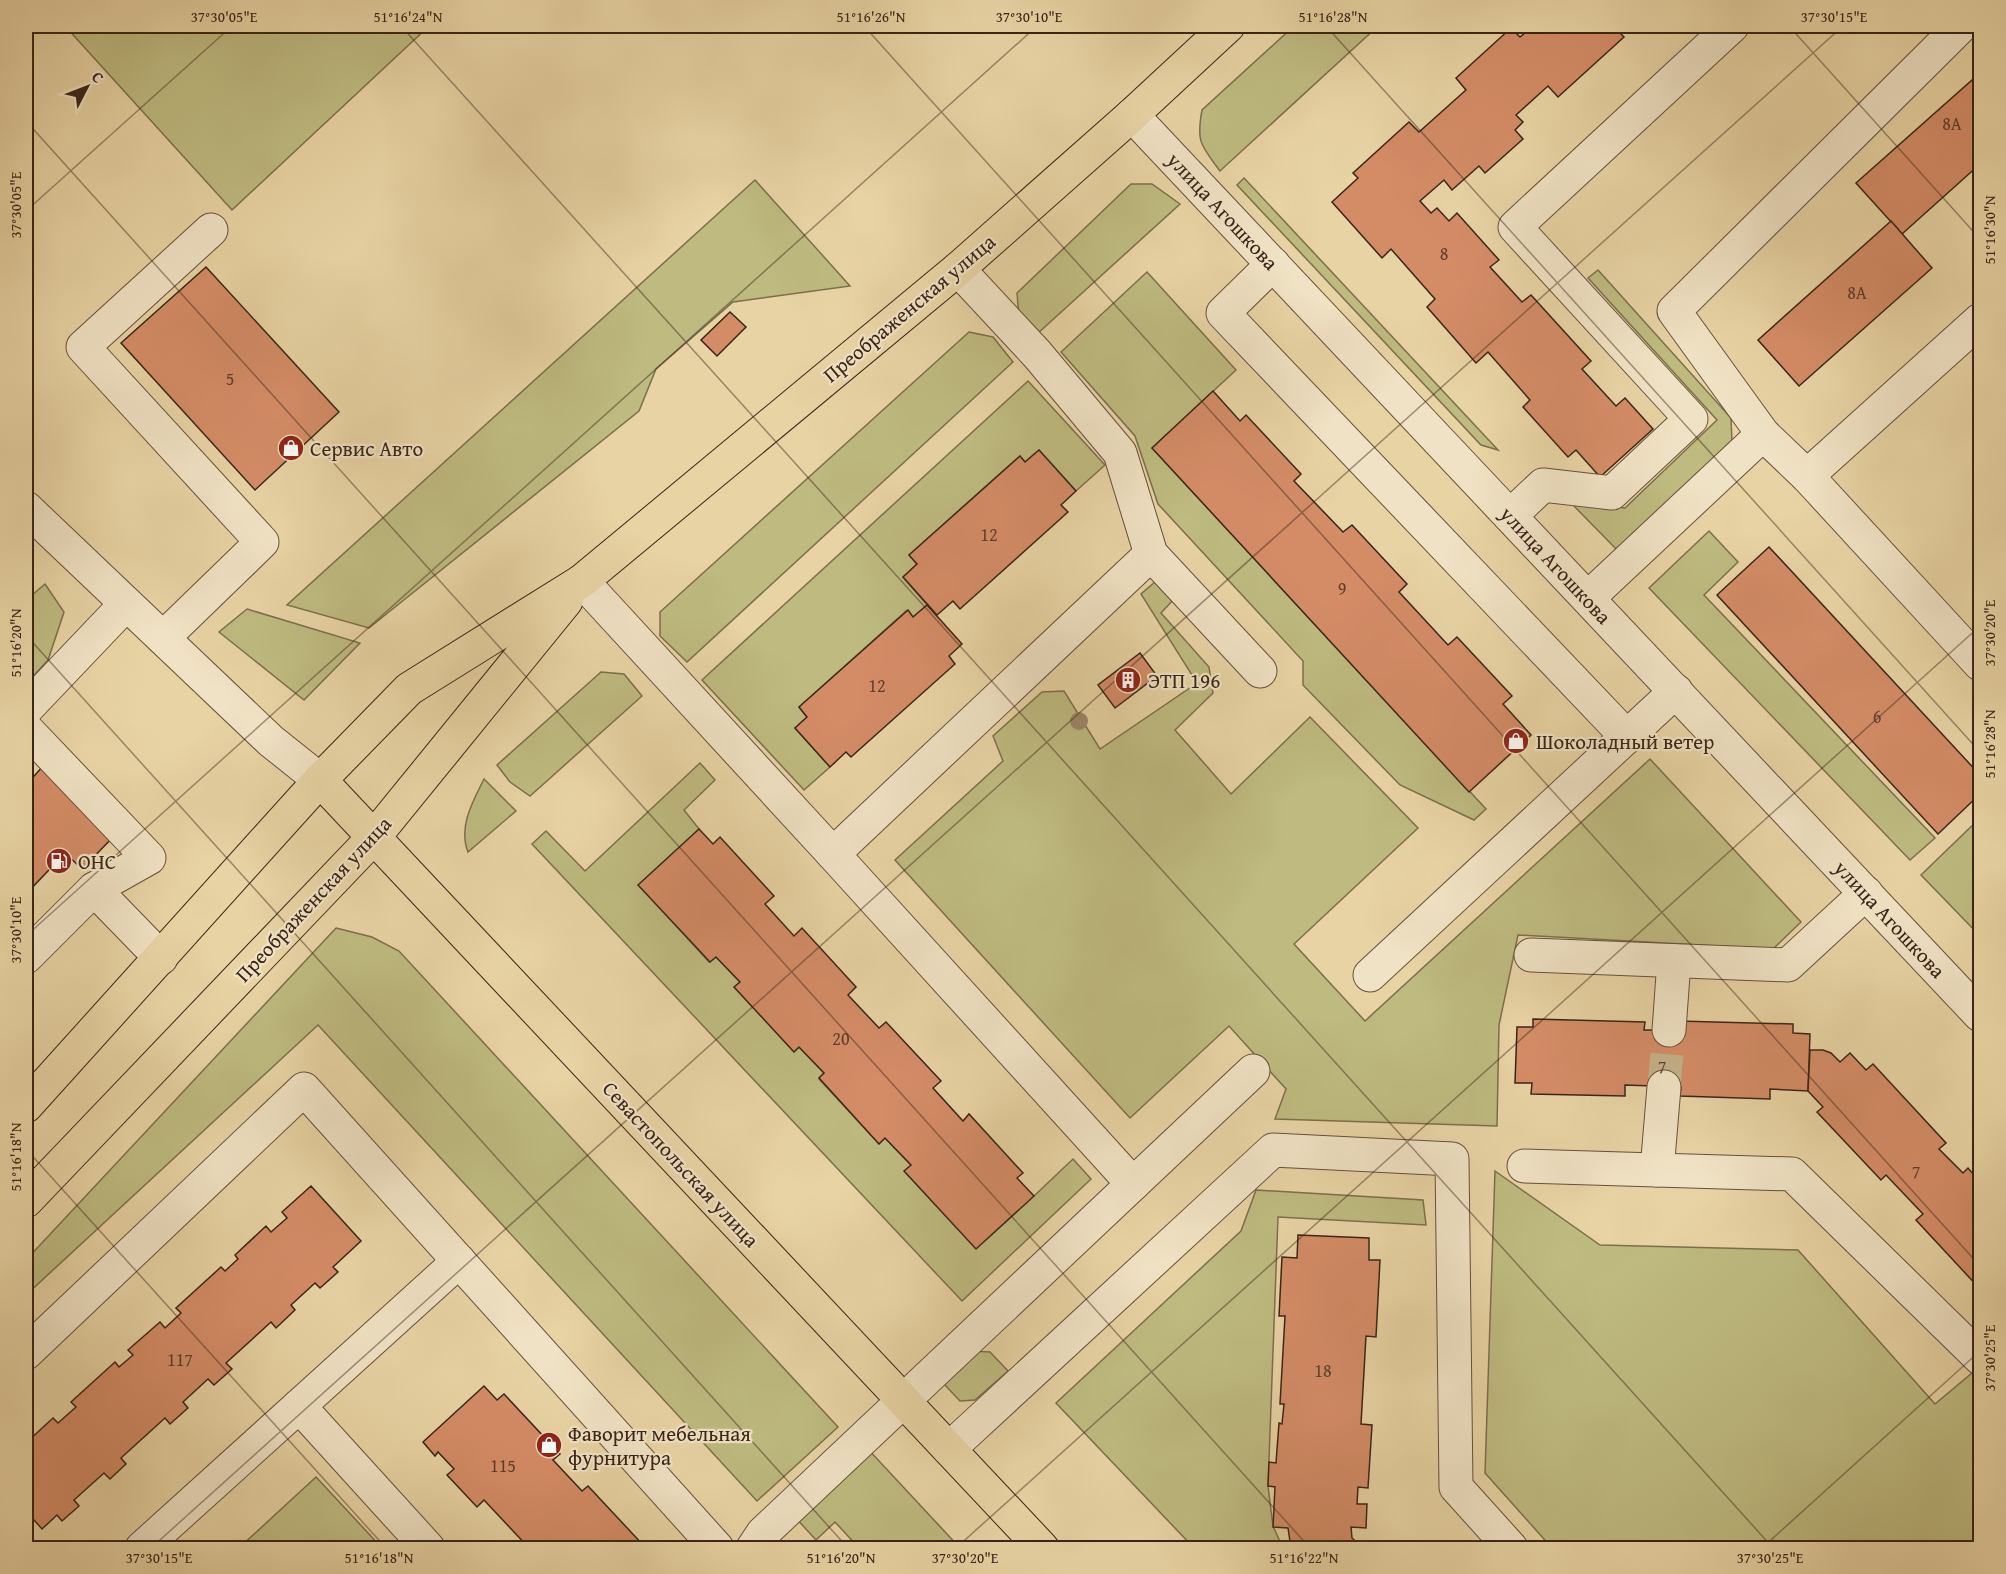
<svg xmlns="http://www.w3.org/2000/svg" width="2006" height="1574" viewBox="0 0 2006 1574" font-family="'Gentium Book Plus',serif">
  <rect width="100%" height="100%" fill="#e8d3a4"/>
  <filter id="stains"><feTurbulence type="fractalNoise" baseFrequency=".00333" numOctaves="4"/><feColorMatrix values="0 0 0 0 .2 0 0 0 0 .09 0 0 0 0 .02 0 0 0 .5 -.17"/></filter>
  <radialGradient id="worn" r=".72"><stop offset=".6" stop-color="#630" stop-opacity="0"/><stop offset="1" stop-color="#630" stop-opacity=".3"/></radialGradient>
  <g fill="#beba80" stroke="#7c6f4c" stroke-width="1.5">
    <polygon points="65,26 429,26 232,210"/>
    <path d="M1294,26H1378L1220,171C1201,145 1196,143 1202,110Z"/>
    <polygon points="1244,178 1498,450 1481,445 1237,185"/>
    <polygon points="755,180 850,286 733,302 656,369 639,411 369,628 287,605"/>
    <polygon points="1131,184 1152,184 1180,204 1037,334 1019,317 1017,293"/>
    <polygon points="1598,270 1731,418 1732,442 1618,551 1574,506 1578,502 1625,508 1717,420 1588,278"/>
    <polygon points="1147,272 1236,370 1152,448 1486,809 1474,820 1400,785 1303,685 1303,661 1158,504 1135,436 1061,352"/>
    <polygon points="969,332 993,337 1013,362 687,662 660,636 660,612"/>
    <polygon points="1028,381 1105,465 1076,491 1039,450 1025,462 1020,456 909,555 917,564 903,577 927,605 913,617 907,610 799,707 807,717 795,728 830,767 804,790 702,680"/>
    <polygon points="1709,531 1738,562 1704,595 1935,838 1910,860 1649,588"/>
    <polygon points="1156,581 1173,600 1161,613 1209,667 1213,693 1175,730 1231,794 1310,717 1418,828 1294,944 1365,1021 1650,759 1801,922 1773,949 1518,935 1499,1025 1497,1126 1275,1119 1286,1089 1229,1026 1130,1118 895,860 1003,761 993,736 1042,692 1064,691 1100,749 1197,683 1141,594"/>
    <polygon points="45,584 64,612 48,660 26,684 26,600"/>
    <polygon points="247,609 360,643 304,700 219,632"/>
    <polygon points="601,672 624,674 642,696 530,796 510,782 497,765"/>
    <polygon points="700,763 715,780 684,810 699,829 639,885 709,962 716,957 740,982 735,987 794,1052 799,1047 824,1073 819,1079 879,1144 885,1138 911,1165 1034,1196 1073,1159 1091,1179 962,1301 532,844 546,831 585,871"/>
    <path d="M484,779L516,811L468,852C458,827 473,801 484,779Z"/>
    <polygon points="1980,818 1980,936 1921,875"/>
    <polygon points="336,928 372,937 399,951 838,1427 757,1501 318,1025 26,1295 26,1260"/>
    <polygon points="1495,1171 1600,1245 1798,1250 1935,1404 1972,1373 1980,1381 1980,1548 1552,1548 1485,1473"/>
    <polygon points="1256,1190 1423,1200 1426,1225 1278,1217 1268,1486 1273,1526 1283,1548 1194,1548 1056,1403 1241,1231"/>
    <polygon points="972,1351 990,1352 1008,1371 975,1400 960,1401 945,1385 946,1371"/>
    <polygon points="866,1447 960,1548 859,1548 835,1522 816,1540 793,1515"/>
    <polygon points="316,1477 382,1548 239,1548"/>
  </g>
  <g fill="#d48c67" stroke="#3a2418" stroke-width="1.5">
    <polygon points="1533,26 1624,26 1618,31 1624,37 1558,97 1548,86 1516,115 1523,122 1515,130 1523,139 1485,173 1479,166 1452,190 1444,180 1420,201 1431,213 1437,208 1449,221 1457,213 1499,260 1490,267 1522,302 1531,295 1591,361 1582,369 1616,406 1625,398 1653,429 1600,477 1576,450 1568,457 1523,407 1530,400 1488,352 1476,363 1427,307 1435,299 1391,249 1382,258 1332,202 1358,178 1353,173 1409,122 1419,132 1466,90 1456,78 1511,28 1520,37"/>
    <polygon points="1980,73 1980,164 1902,234 1856,183"/>
    <polygon points="1891,221 1932,268 1799,386 1758,340"/>
    <polygon points="206,267 339,412 255,490 121,343"/>
    <polygon points="730,312 746,327 717,356 701,340"/>
    <polygon points="1213,391 1240,421 1246,415 1301,474 1294,481 1343,532 1352,525 1407,584 1399,592 1448,645 1457,637 1512,696 1503,704 1531,735 1469,792 1152,448"/>
    <polygon points="1039,450 1076,491 1061,505 1068,512 960,609 953,601 937,615 903,577 917,564 909,555 1020,456 1025,462"/>
    <polygon points="1769,547 1980,775 1980,794 1938,834 1717,595"/>
    <polygon points="927,605 962,644 949,656 955,664 851,757 846,752 830,767 795,728 807,717 799,707 908,610 913,617"/>
    <polygon points="1140,653 1157,676 1115,708 1098,685"/>
    <polygon points="44,765 116,834 82,869 65,853 26,894 26,785"/>
    <polygon points="699,829 713,844 720,837 774,896 765,904 794,936 802,928 856,987 848,995 879,1028 886,1022 941,1081 933,1088 963,1121 969,1114 1023,1173 1017,1178 1034,1196 976,1249 904,1171 911,1165 885,1138 879,1144 819,1078 824,1073 799,1047 794,1052 734,987 740,982 716,957 710,962 638,885"/>
    <polygon points="1533,1019 1645,1022 1644,1030 1678,1030 1678,1021 1793,1024 1793,1033 1810,1034 1808,1091 1770,1089 1770,1099 1680,1096 1681,1087 1625,1085 1625,1096 1531,1094 1532,1083 1515,1083 1517,1027 1533,1027"/>
    <polygon points="1810,1050 1823,1050 1831,1053 1840,1062 1850,1053 1866,1070 1873,1064 1946,1143 1939,1149 1963,1173 1968,1168 1980,1182 1980,1289 1916,1220 1923,1214 1886,1175 1881,1180 1817,1112 1823,1107 1808,1091"/>
    <polygon points="311,1186 361,1241 333,1267 338,1272 320,1288 315,1283 291,1305 295,1310 276,1328 271,1322 226,1363 232,1369 214,1385 208,1379 183,1402 188,1408 170,1424 165,1418 121,1458 126,1464 110,1479 104,1473 74,1500 79,1506 62,1521 57,1515 42,1529 26,1511 26,1443 53,1418 58,1423 76,1407 71,1402 115,1362 119,1367 133,1355 128,1350 160,1322 165,1328 181,1313 176,1308 221,1267 225,1271 238,1259 235,1255 266,1226 271,1232 287,1218 282,1212"/>
    <polygon points="1298,1235 1369,1238 1369,1260 1380,1260 1376,1337 1366,1336 1361,1424 1372,1425 1368,1488 1358,1487 1357,1504 1367,1504 1366,1528 1351,1527 1352,1538 1363,1548 1291,1548 1288,1528 1273,1527 1275,1487 1268,1486 1269,1462 1276,1463 1279,1423 1282,1424 1284,1404 1280,1404 1285,1316 1279,1316 1282,1257 1297,1258"/>
    <polygon points="484,1386 497,1400 504,1394 560,1454 553,1460 582,1491 588,1486 644,1546 642,1548 529,1548 484,1500 477,1507 447,1475 454,1469 438,1452 435,1456 423,1442"/>
  </g>
  <g fill="none" stroke-linecap="round" stroke-linejoin="round">
    <polyline stroke="#c5b088" stroke-width="33" stroke-dasharray="33 16" stroke-linecap="butt" points="1664,1087 1669,1030"/>
    <g stroke="#66503b" stroke-width="35">
      <g id="minor">
        <polyline points="1961,26 1674,311 1763,434 1807,476 1980,664"/>
        <polyline points="1132,115 1980,1015"/>
        <polyline points="1273,264 1223,313 1627,737"/>
        <polyline points="958,269 1037,354 1120,453 1151,554 1260,671"/>
        <polyline points="1807,476 1980,320"/>
        <polyline points="26,508 271,741 320,780"/>
        <polyline points="1510,516 1543,485 1612,493 1691,419 1515,227 1732,26"/>
        <polyline points="582,581 833,854 1133,1184 763,1533 753,1548"/>
        <polyline points="1588,598 1763,434"/>
        <polyline points="163,638 262,542 83,347 211,230"/>
        <polyline points="26,709 126,604"/>
        <polyline points="26,729 149,858 94,889 26,957"/>
        <polyline points="833,854 1151,554"/>
        <polyline points="94,889 161,958"/>
        <polyline points="1531,955 1788,965 1866,893"/>
        <polyline points="1370,975 1676,691"/>
        <polyline points="1669,1030 1674,961"/>
        <polyline points="1524,1166 1792,1174 1980,1358"/>
        <polyline points="1657,1170 1664,1087"/>
        <polyline points="1133,1184 1253,1071"/>
        <polyline points="26,1353 304,1089 717,1548"/>
        <polyline points="299,1406 459,1261"/>
        <polyline points="949,1449 1273,1150 1452,1159 1456,1487 1511,1548"/>
        <polyline points="142,1548 299,1406 428,1548"/>
      </g>
    </g>
    <g stroke="#3a2418" stroke-width="35">
      <g id="major">
        <polyline points="320,780 1042,1548"/>
        <polyline points="26,1106 320,780 409,689 582,581 958,269 1132,115 1228,26"/>
        <polyline points="26,1201 374,837 566,601"/>
      </g>
    </g>
    <use href="#minor" stroke="#f0e2c4" stroke-width="33"/>
    <use href="#major" stroke="#e8d3a4" stroke-width="33"/>
  </g>
  <circle fill="#9a8865" cx="1079" cy="721" r="9"/>
  <path fill="none" stroke="#3a2418" stroke-width="1.5" stroke-opacity="0.45" d="M401,26L1773,1548M864,26L1980,1266M1326,26L1980,752M1789,26L1980,239M26,121L1310,1548M26,211L232,26M26,635L848,1548M26,936L1037,26M26,1149L386,1548M151,1548L1843,26M956,1548L1980,626M1762,1548L1980,1351"/>
  <defs>
    <g id="shop-disc" transform="scale(1.35)"><circle r="9.5" fill="#8f2418" stroke="#f0e2c4"/><path d="M-5-2.5h2.3a2.7 3.5 0 0 1 5.4 0H5L5.5 6h-11ZM-1.5-2.5h3a1.5 2.3 0 0 0-3 0Z" fill="#fff"/></g>
    <g id="building-disc" transform="scale(1.35)"><circle r="9.5" fill="#8f2418" stroke="#f0e2c4"/><path d="M-4-6H4V6H1V3H-1V6H-4ZM-2.5-4.3h1.7v1.8h-1.7ZM.8-4.3h1.7v1.8H.8ZM-2.5-1h1.7V.8h-1.7ZM.8-1h1.7V.8H.8Z" fill="#fff"/></g>
    <g id="fuel-disc" transform="scale(1.35)"><circle r="9.5" fill="#8f2418" stroke="#f0e2c4"/><path d="M-5.5-6h7V0h2V4h1.3V-2.5L3-4.5l.8-.8L6-3V5H2.5V1h-1V6h-7ZM-4.2-4.7v3.2H.2V-4.7Z" fill="#fff"/></g>
  </defs>
  <g fill-rule="evenodd">
    <use href="#shop-disc" x="291" y="448"/>
    <use href="#building-disc" x="1128" y="680"/>
    <use href="#shop-disc" x="1516" y="741"/>
    <use href="#fuel-disc" x="59" y="861"/>
    <use href="#shop-disc" x="549" y="1445"/>
  </g>
  <g text-anchor="middle" dominant-baseline="central" stroke-width="4.5" stroke-linejoin="round" paint-order="stroke">
    <g font-size="18" fill="#603e2c">
      <text x="1952" y="123">8А</text>
      <text x="1444" y="253">8</text>
      <text x="1857" y="292">8А</text>
      <text x="230" y="378">5</text>
      <text x="989" y="534">12</text>
      <text x="1342" y="588">9</text>
      <text x="877" y="685">12</text>
      <text x="1877" y="716">6</text>
      <text x="841" y="1038">20</text>
      <text x="1662" y="1066">7</text>
      <text x="1916" y="1171">7</text>
      <text x="180" y="1359">117</text>
      <text x="1323" y="1370">18</text>
      <text x="503" y="1465">115</text>
    </g>
    <g font-size="21" fill="#3a2418" stroke="#f0e2c4">
      <text transform="translate(1223 211) rotate(47)">улица Агошкова</text>
      <text transform="translate(909 308) rotate(-40)">Преображенская улица</text>
      <text transform="translate(1556 565) rotate(47)">улица Агошкова</text>
      <text transform="translate(313 899) rotate(-47)">Преображенская улица</text>
      <text transform="translate(1890 919) rotate(47)">улица Агошкова</text>
      <text transform="translate(681 1164) rotate(47)">Севастопольская улица</text>
    </g>
    <g font-size="21" fill="#3a2418" stroke="#f0e2c4" text-anchor="start">
      <text x="310" y="448">Сервис Авто</text>
      <text x="1148" y="680">ЭТП 196</text>
      <text x="1536" y="741">Шоколадный ветер</text>
      <text x="78" y="861">ОНС</text>
      <text x="568" y="1433">Фаворит мебельная<tspan x="568" dy="24">фурнитура</tspan></text>
    </g>
  </g>
  <rect width="2006" height="1574" fill="none" stroke="#e8d3a4" stroke-width="66"/>
  <g transform="translate(87 87) rotate(48)" stroke="#f0e2c4" stroke-width="4.5" paint-order="stroke">
  <path d="M0-4.5L10 22L0 15L-10 22Z" fill="#3a2418"/>
  <text y="-9" font-size="16" font-weight="bold" text-anchor="middle" fill="#3a2418">С</text>
  </g>
  <rect x="33" y="33" width="1940" height="1508" fill="none" stroke="#3a2418" stroke-width="2"/>
  <g font-size="15" text-anchor="middle" fill="#3a2418">
    <text x="224" y="22">37°30'05"E</text>
    <text x="408" y="22">51°16'24"N</text>
    <text x="871" y="22">51°16'26"N</text>
    <text x="1029" y="22">37°30'10"E</text>
    <text x="1333" y="22">51°16'28"N</text>
    <text x="1834" y="22">37°30'15"E</text>
    <text transform="translate(16 205) rotate(-90)" y="5">37°30'05"E</text>
    <text transform="translate(1990 230) rotate(-90)" y="5">51°16'30"N</text>
    <text transform="translate(1990 633) rotate(-90)" y="5">37°30'20"E</text>
    <text transform="translate(16 643) rotate(-90)" y="5">51°16'20"N</text>
    <text transform="translate(1990 744) rotate(-90)" y="5">51°16'28"N</text>
    <text transform="translate(16 930) rotate(-90)" y="5">37°30'10"E</text>
    <text transform="translate(16 1157) rotate(-90)" y="5">51°16'18"N</text>
    <text transform="translate(1990 1358) rotate(-90)" y="5">37°30'25"E</text>
    <text x="159" y="1563">37°30'15"E</text>
    <text x="379" y="1563">51°16'18"N</text>
    <text x="841" y="1563">51°16'20"N</text>
    <text x="965" y="1563">37°30'20"E</text>
    <text x="1304" y="1563">51°16'22"N</text>
    <text x="1770" y="1563">37°30'25"E</text>
  </g>
  <rect width="100%" height="100%" filter="url(#stains)"/>
  <rect width="100%" height="100%" fill="url(#worn)"/>
</svg>
